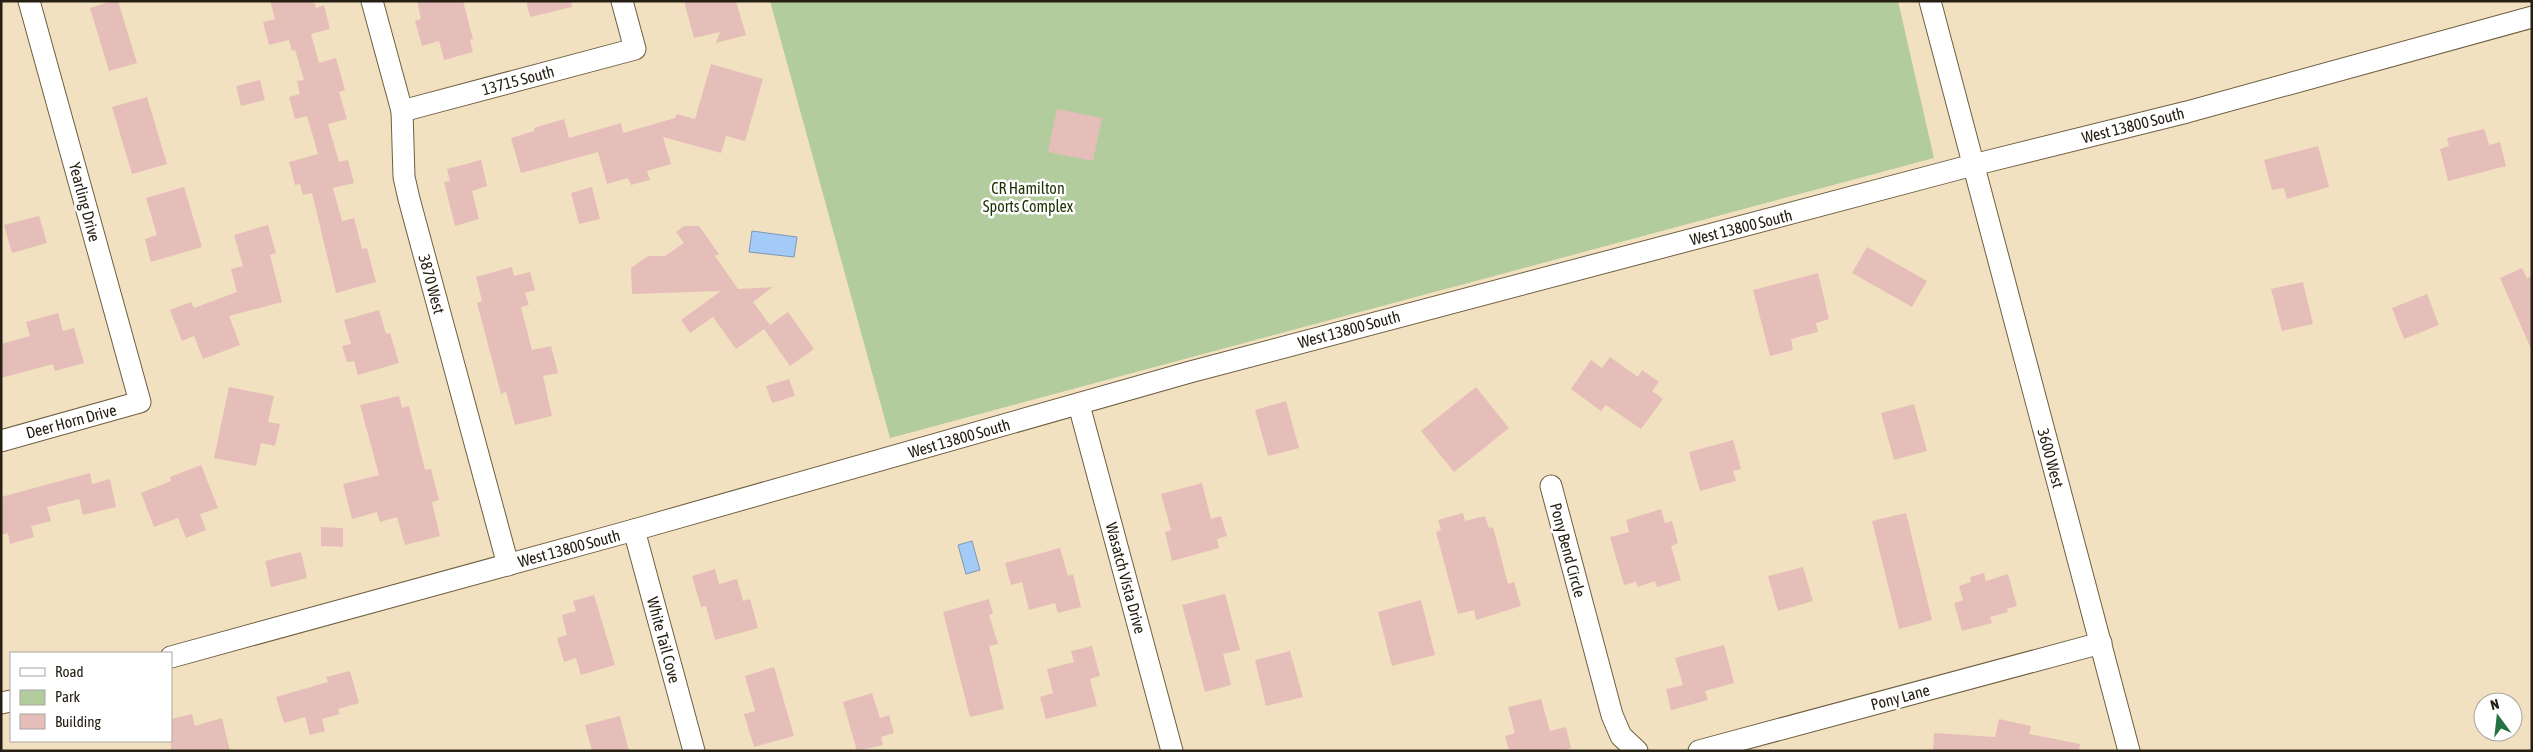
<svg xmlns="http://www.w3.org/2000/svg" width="2533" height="752" viewBox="0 0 2533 752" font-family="'Asap Condensed',sans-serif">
  <rect width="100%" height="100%" fill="#f2e1c0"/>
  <polygon fill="#b3cc9e" points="770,1 1898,1 1934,158 890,438"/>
  <g fill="#a4caf7" stroke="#7e97b3">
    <polygon points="752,231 797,237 794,257 749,252"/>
    <polygon points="972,541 980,570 966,574 958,545"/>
  </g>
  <g fill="#e6beb9">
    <polygon points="112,1 118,1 137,63 109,71 90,8"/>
    <polygon points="270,1 314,1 316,8 324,5 330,29 311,34 319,63 336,58 345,90 339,92 347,119 328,124 339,162 348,160 354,183 333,188 342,221 354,218 362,249 367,248 376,282 336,293 312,193 303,195 300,184 295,185 289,162 318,154 307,116 295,119 289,97 300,94 297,81 304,80 295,50 292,51 289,40 269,45 263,22 275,19"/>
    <polygon points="417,1 463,1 473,39 470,40 473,52 444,60 439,41 422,46 415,21 421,19"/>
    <polygon points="526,1 571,1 572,7 530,17"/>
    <polygon points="684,1 736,1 746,35 716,43 720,32 694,38"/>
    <polygon points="711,64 763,79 745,141 726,136 721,153 663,137 671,164 647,171 650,180 631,185 628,178 607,184 598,152 521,173 511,138 534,131 534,128 564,119 569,138 621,123 623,133 675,118 677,114 695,119"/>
    <polygon points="260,80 265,100 241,106 236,86"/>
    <polygon points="147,97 167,164 132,174 112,107"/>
    <polygon points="1057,109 1102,118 1093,161 1048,152"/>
    <polygon points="2484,129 2489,145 2500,142 2506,166 2448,181 2440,149 2449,146 2447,138"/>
    <polygon points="2318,146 2329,187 2287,199 2284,188 2272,190 2264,160"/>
    <polygon points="481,160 487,186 472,191 479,219 455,226 444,182 450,181 447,169"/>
    <polygon points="184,187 202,247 151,262 145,239 157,235 146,198"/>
    <polygon points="592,187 600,219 579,224 571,193"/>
    <polygon points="39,216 47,243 12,253 4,225"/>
    <polygon points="268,225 276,253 270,255 282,302 229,316 240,345 203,359 194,336 182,341 170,310 191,302 194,308 237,292 231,269 243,266 234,235"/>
    <polygon points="684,226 699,226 719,254 715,256 738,289 773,287 753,302 770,325 788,312 814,349 790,366 764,329 736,349 713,317 690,333 681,320 721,291 632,294 631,268 648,256 665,256 684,243 676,232"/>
    <polygon points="1867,247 1927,281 1912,307 1852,273"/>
    <polygon points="512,267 514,276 530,272 535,290 525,293 529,305 521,307 532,350 551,346 558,373 543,376 552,416 515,425 506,392 501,394 477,303 482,301 476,277"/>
    <polygon points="2522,268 2527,278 2532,276 2532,351 2500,278"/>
    <polygon points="1818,273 1829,319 1816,323 1818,332 1791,339 1793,350 1770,356 1753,290"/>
    <polygon points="2303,282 2313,324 2282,331 2271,289"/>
    <polygon points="2427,294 2439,325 2404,339 2392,308"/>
    <polygon points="379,310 386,334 390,333 399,363 358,375 354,361 347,362 342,346 351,344 344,320"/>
    <polygon points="58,313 63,331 74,328 84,363 55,371 53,364 1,378 1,344 30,336 26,322"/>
    <polygon points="1610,357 1638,377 1642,370 1659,382 1652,391 1663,399 1641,429 1606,405 1601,411 1571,389 1591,360 1602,368"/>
    <polygon points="789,379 795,396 772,403 766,386"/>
    <polygon points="229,387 274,396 268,422 280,424 275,446 261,443 256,466 214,458"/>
    <polygon points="1476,387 1509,428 1454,472 1421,431"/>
    <polygon points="399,396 402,408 409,406 425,470 431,469 439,500 432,502 440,536 405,545 397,517 380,522 377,512 352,519 343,484 379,475 360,405"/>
    <polygon points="1286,401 1299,448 1268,456 1255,410"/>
    <polygon points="1914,404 1927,451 1894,460 1881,413"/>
    <polygon points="1733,440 1741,469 1733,471 1736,481 1700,491 1689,452"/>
    <polygon points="201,465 218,508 200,514 206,530 186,538 178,518 154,527 141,493 171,481 170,477"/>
    <polygon points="90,473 92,484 110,479 116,507 83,515 79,499 47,507 51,521 31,526 34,537 10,544 8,533 1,535 1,497"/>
    <polygon points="1202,483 1211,519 1221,516 1227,536 1217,539 1219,548 1172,561 1165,532 1171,530 1161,494"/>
    <polygon points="1661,509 1665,523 1672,521 1678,543 1671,546 1681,580 1657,587 1655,581 1638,587 1636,582 1624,585 1610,537 1629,532 1626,520"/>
    <polygon points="1463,513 1465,521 1485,516 1489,528 1493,527 1508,584 1514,582 1521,606 1476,620 1474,610 1458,614 1436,532 1441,530 1438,520"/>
    <polygon points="1906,513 1932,620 1899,629 1872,521"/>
    <polygon points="321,527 343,528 343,547 321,546"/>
    <polygon points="1060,548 1068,576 1073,574 1081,607 1058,613 1055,603 1029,610 1022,582 1011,585 1005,563"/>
    <polygon points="301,552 307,578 271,587 265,561"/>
    <polygon points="1803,567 1813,601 1778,611 1768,576"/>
    <polygon points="715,569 719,584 737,579 743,601 750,599 758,628 715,640 706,606 701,607 692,576"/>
    <polygon points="1984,573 1986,581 2008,574 2017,606 2007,609 2008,612 1990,617 1992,623 1962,631 1954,603 1963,600 1959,586 1971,582 1970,577"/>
    <polygon points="1225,594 1240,650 1223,654 1231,685 1205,692 1182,605"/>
    <polygon points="594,595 615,665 581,675 576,658 564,662 557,638 567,635 562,615 576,611 573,601"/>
    <polygon points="989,599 993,614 989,615 998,644 989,646 1004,709 970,717 943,612"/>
    <polygon points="1421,600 1435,655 1392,666 1378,612"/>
    <polygon points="1724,645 1734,683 1705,691 1708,700 1671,710 1666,689 1683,685 1675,658"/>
    <polygon points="1092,646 1100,676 1090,679 1097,706 1046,719 1040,697 1053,693 1047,669 1074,662 1071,651"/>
    <polygon points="1290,651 1303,697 1266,706 1255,660"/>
    <polygon points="774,667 794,736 754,747 744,714 755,711 745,676"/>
    <polygon points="350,671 359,703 338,709 340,714 322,719 325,731 310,735 305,717 284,723 276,697 328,682 326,677"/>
    <polygon points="872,693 880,718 889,715 894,733 881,737 883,745 857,751 843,702"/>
    <polygon points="1541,699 1550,731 1566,727 1571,748 1562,751 1509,751 1505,736 1515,733 1508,707"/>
    <polygon points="192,714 195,726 222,718 230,751 171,751 171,719"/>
    <polygon points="620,716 629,751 592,751 585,725"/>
    <polygon points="1999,719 2031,726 2029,734 2080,744 2079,751 1933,751 1934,733 1995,737"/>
  </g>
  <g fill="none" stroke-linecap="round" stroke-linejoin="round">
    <g stroke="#6e5f42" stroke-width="23">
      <g id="minor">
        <polyline points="372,1 402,111 404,177 409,199 508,565"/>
        <polyline points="1930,1 2129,751"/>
        <polyline points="402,111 635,49 622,1"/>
        <polyline points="1079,405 1172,751"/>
        <polyline points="1,441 140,402 29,1"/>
        <polyline points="1551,486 1612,715 1621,736 1637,751"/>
        <polyline points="634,530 694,751"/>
        <polyline points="171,657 634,530 1190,372 1973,165 2187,112 2532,17"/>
        <polyline points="1,703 11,701"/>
        <polyline points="1699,751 2101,643"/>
      </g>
    </g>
    <use href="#minor" stroke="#fff" stroke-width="21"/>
  </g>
  <g text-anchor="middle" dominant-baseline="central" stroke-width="5" stroke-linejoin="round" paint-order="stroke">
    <g font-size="16" fill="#262014" stroke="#fff">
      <text transform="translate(518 80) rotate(-15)">13715 South</text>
      <text transform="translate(2133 125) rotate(-14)">West 13800 South</text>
      <text transform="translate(85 202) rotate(75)">Yearling Drive</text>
      <text transform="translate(1741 227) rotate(-14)">West 13800 South</text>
      <text transform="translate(432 284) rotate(75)">3870 West</text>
      <text transform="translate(1349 329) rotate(-15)">West 13800 South</text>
      <text transform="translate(71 421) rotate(-15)">Deer Horn Drive</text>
      <text transform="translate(959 438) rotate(-16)">West 13800 South</text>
      <text transform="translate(2051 458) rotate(75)">3600 West</text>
      <text transform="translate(569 548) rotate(-15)">West 13800 South</text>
      <text transform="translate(1568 550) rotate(75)">Pony Bend Circle</text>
      <text transform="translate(1126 578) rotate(75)">Wasatch Vista Drive</text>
      <text transform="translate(664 640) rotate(75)">White Tail Cove</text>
      <text transform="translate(1900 697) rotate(-15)">Pony Lane</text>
    </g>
    <g font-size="16" fill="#1d3203" stroke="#fff">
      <text x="1028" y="188">CR Hamilton<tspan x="1028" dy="18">Sports Complex</tspan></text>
    </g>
  </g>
  <rect width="2533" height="752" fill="none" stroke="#262014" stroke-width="5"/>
  <rect x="10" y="652" width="162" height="90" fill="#ffffff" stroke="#a8a6a1"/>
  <rect x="20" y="668" width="25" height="8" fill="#ffffff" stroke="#a8a6a1"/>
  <text x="55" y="677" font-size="15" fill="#262014">Road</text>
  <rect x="20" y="690" width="25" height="15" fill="#b3cc9e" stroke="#a8a6a1"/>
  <text x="55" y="702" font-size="15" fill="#262014">Park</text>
  <rect x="20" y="714" width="25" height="15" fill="#e6beb9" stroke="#a8a6a1"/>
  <text x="55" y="727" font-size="15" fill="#262014">Building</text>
  <g transform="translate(2498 717) rotate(345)"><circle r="24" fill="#ffffff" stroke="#a8a6a1"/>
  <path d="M0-4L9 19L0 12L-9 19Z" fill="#247141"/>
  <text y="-8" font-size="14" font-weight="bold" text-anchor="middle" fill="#262014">N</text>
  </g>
</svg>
